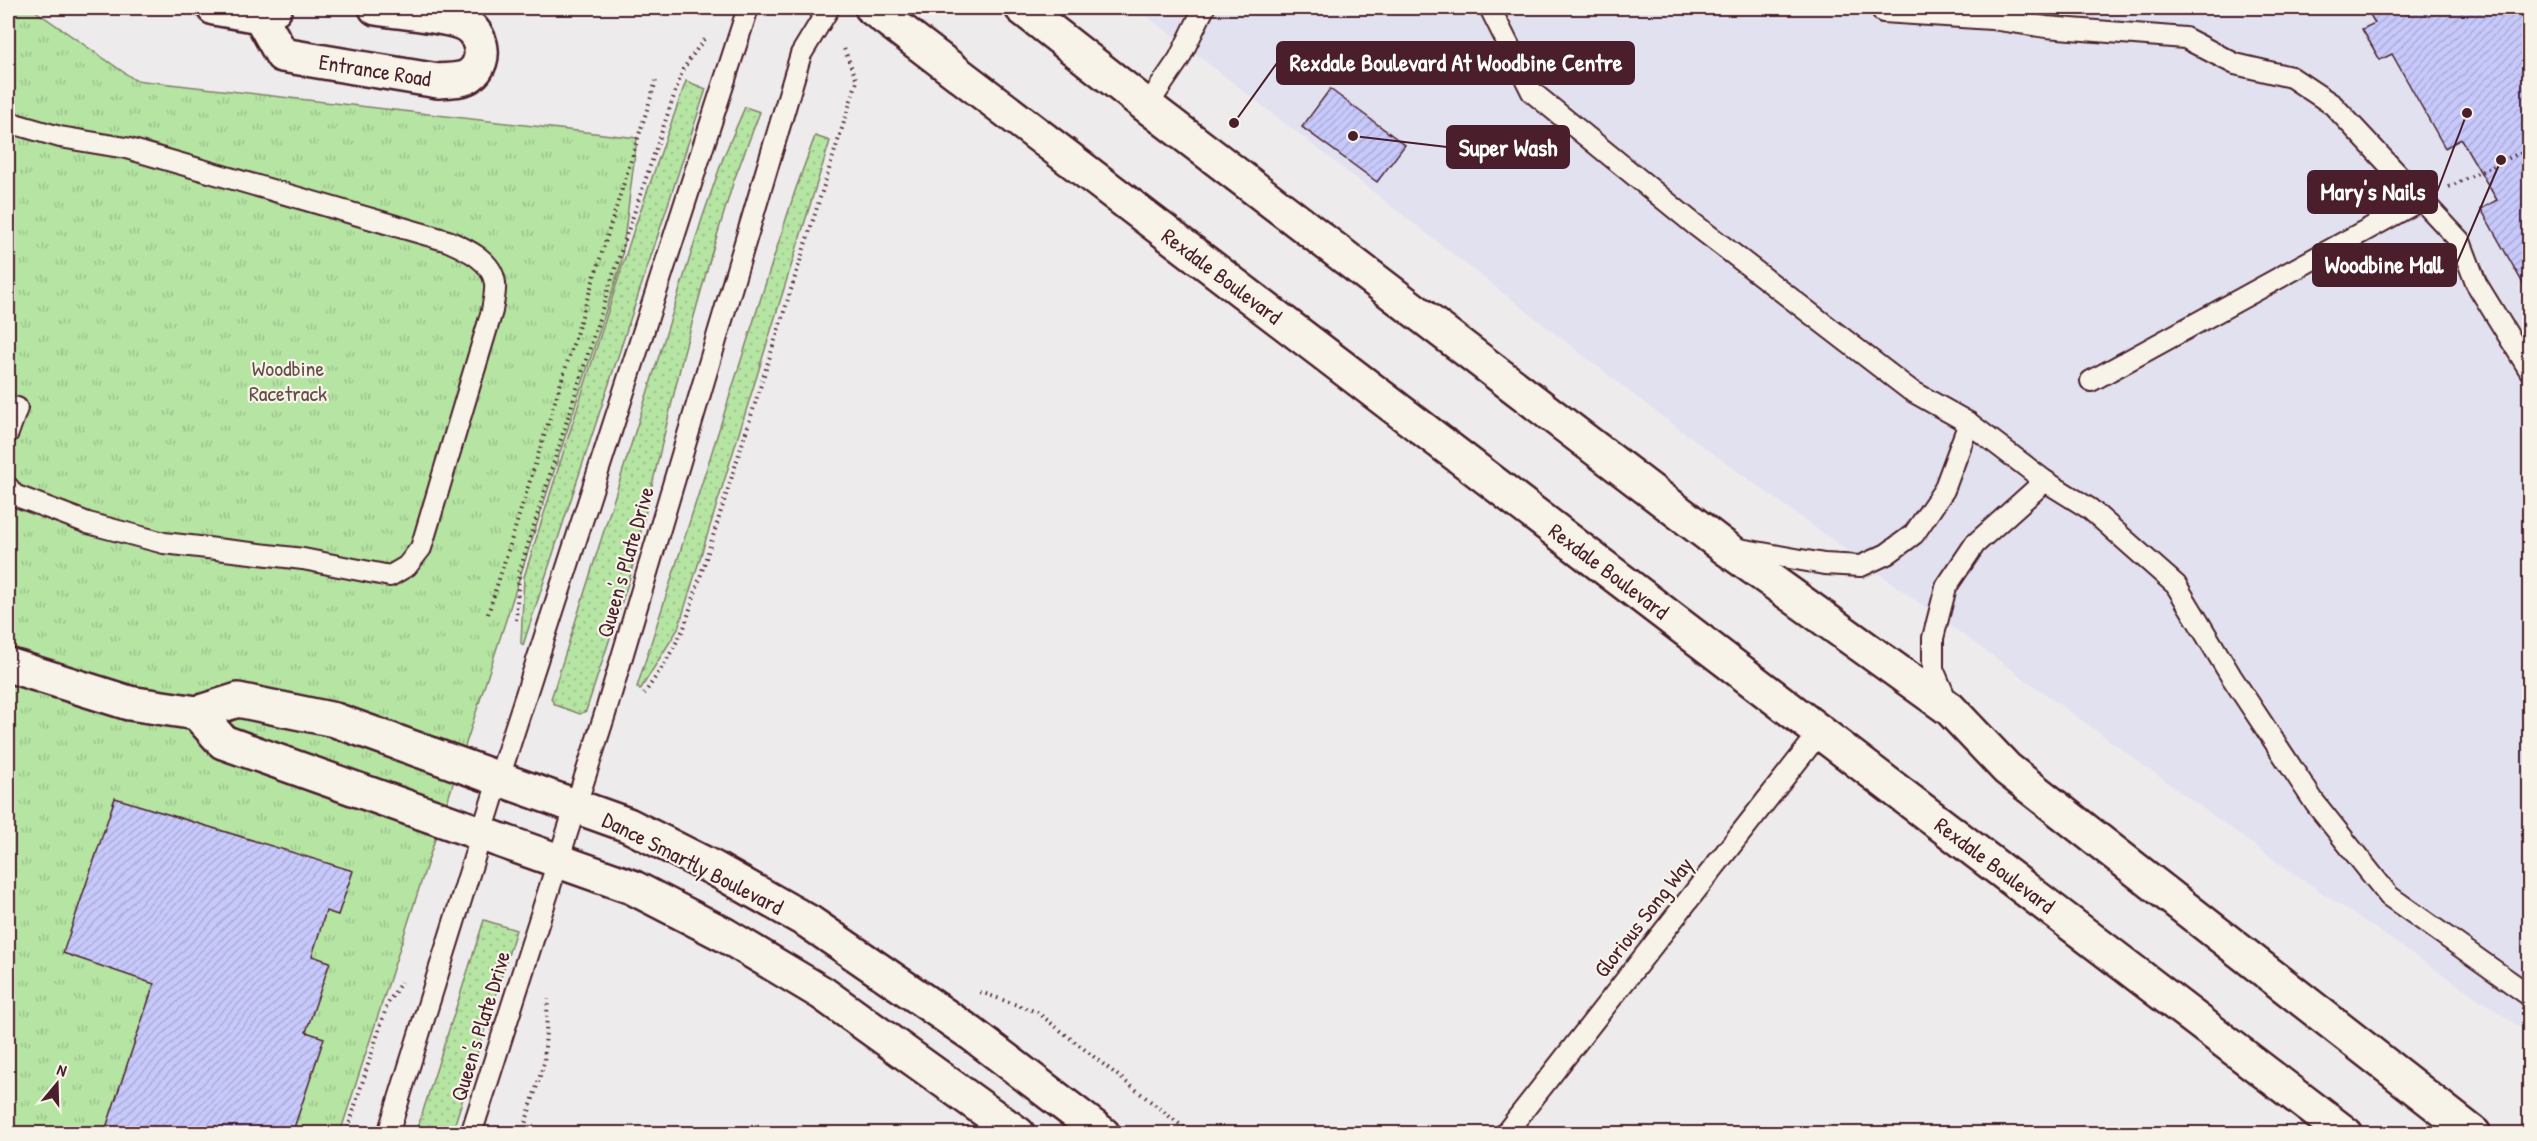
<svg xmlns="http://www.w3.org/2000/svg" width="2537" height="1141" viewBox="0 0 2537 1141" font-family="'Patrick Hand',sans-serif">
  <defs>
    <pattern id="grass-dots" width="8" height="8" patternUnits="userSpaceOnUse" patternTransform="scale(1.5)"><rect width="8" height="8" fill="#b5e4a3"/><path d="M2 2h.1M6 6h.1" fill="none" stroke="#9dc38c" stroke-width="1.8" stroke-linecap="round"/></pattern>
    <pattern id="park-tufts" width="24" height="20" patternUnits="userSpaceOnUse" patternTransform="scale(1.5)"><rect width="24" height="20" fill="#b5e4a3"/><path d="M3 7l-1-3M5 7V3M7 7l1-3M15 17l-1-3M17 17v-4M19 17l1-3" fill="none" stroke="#9dc38c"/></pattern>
    <pattern id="building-hatch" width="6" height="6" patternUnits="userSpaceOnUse" patternTransform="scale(1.5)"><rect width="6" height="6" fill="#c7c9fb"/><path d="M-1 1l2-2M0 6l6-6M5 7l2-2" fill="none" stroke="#acacd7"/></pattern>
  </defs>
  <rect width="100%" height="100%" fill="#edebec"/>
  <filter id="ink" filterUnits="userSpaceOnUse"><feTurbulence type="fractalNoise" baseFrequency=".0167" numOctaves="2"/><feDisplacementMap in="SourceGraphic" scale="12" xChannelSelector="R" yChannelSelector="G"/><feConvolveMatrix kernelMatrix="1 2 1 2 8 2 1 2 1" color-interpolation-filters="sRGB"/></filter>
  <g filter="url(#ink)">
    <polygon fill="#e2e1f0" points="1137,8 2529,8 2529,1033 2280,864 1660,415"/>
    <g fill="url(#grass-dots)" stroke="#808267" stroke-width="1.5">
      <polygon points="686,81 706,89 523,645 521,643 524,577 634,229"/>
      <polygon points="745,107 760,112 734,180 712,252 684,352 630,577 586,711 580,714 555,705 551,699 702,219 723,158"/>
      <polygon points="815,136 830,141 678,629 640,690 637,687 795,191"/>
      <polygon points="484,920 516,930 452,1133 416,1133"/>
    </g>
    <polygon fill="url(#park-tufts)" stroke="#808267" stroke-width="1.5" points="8,8 31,8 135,80 637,138 621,264 340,1133 8,1133"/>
    <g fill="url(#building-hatch)" stroke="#4a1f2b" stroke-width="1.5">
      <polygon points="2366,8 2530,8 2530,296 2481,209 2497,200 2461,139 2445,148 2392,54 2380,60 2362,29 2375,23"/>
      <polygon points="1330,89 1405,145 1377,182 1302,127"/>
      <polygon points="115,798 353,871 338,915 326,911 312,956 330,962 306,1032 324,1038 292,1134 104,1134 154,984 63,953"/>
    </g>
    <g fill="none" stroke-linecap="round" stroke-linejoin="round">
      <g stroke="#4a1f2b" stroke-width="24">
        <g id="lane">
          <polyline points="1490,8 1532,92 1694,224 1910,390 1969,423 2045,481 2090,509 2176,585 2231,676 2315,803 2389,896 2530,996"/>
          <polyline points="1883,8 1883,12 1992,19 2046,27 2185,38 2235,64 2291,77 2333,105 2460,241 2476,283 2530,371"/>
          <polyline points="1147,106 1179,59 1204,8"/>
          <path d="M8,122L60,137L126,148L448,241C466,249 492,260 495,283C496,292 493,303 492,311L421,548L407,566L390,576L303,559L164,543L88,523L14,495L8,487"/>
          <polyline points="2091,381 2421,200"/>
          <polyline points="8,406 17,408 8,433"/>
          <polyline points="1734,548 1824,564 1861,566 1887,554 1914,534 1944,490 1969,423"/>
          <polyline points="1948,704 1933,669 1933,638 1946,587 1975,544 2045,481"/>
          <polyline points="388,1134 499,778 748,8"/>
          <polyline points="471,1134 605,714 801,54 829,8"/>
          <polyline points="1505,1134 1820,732"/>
        </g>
      </g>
      <g stroke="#4a1f2b" stroke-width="38">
        <g id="street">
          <polyline points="214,8 260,16 275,8"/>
          <path d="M260,16L282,55L438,81C448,80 462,81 470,75C490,60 481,29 460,22C436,14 401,12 376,8"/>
        </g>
      </g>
      <g stroke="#4a1f2b" stroke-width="38">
        <g id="secondary">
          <polyline points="438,8 461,22"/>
          <polyline points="872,8 2346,1134"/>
          <polyline points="1022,8 1147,106 1723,546 1950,709 2007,769 2474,1134"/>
          <polyline points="260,16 261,8"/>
          <polyline points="8,665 129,703 197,713 238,700 335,720 628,825 715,869 809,922 972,1034 1103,1134"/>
          <polyline points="197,713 223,742 632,887 725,935 822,993 1018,1134"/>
        </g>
      </g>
      <g stroke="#4a1f2b" stroke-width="4" stroke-dasharray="1.5 4.5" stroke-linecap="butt">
        <polyline points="2449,187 2530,148"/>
        <polyline points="488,614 656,81"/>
        <polyline points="516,620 519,573 609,287 683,69 704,39"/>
        <polyline points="644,694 665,663 684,628 857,81 843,46"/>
        <polyline points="980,992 1037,1012 1192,1134"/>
        <polyline points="346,1134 387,1005 401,982"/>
        <polyline points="522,1134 544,1063 548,999"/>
      </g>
      <use href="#lane" stroke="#f7f3e8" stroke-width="20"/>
      <use href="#street" stroke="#f7f3e8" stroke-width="33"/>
      <use href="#secondary" stroke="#f7f3e8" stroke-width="33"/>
    </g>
  </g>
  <g text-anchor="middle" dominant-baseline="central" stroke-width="4.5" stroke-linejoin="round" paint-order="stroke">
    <g font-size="22" fill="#4a1f2b" stroke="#f7f3e8">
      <text transform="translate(375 70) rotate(9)">Entrance Road</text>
      <text transform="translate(1222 276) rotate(37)">Rexdale Boulevard</text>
      <text transform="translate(625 562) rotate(-74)">Queen's Plate Drive</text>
      <text transform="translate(1609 571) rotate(37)">Rexdale Boulevard</text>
      <text transform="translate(693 863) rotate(27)">Dance Smartly Boulevard</text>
      <text transform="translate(1995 865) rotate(37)">Rexdale Boulevard</text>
      <text transform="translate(1643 917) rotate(-52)">Glorious Song Way</text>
      <text transform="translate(480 1026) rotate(-73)">Queen's Plate Drive</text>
    </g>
    <g font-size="22" fill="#655049" stroke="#f7f3e8">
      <text x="288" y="368">Woodbine<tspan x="288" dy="25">Racetrack</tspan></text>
    </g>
  </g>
  <path fill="none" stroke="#4a1f2b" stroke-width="2" d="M1234 123L1277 63M1353 136L1447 147M2467 113L2437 192M2501 160L2456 265"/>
  <g fill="#4a1f2b" stroke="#f7f3e8" stroke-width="2">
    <circle cx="1234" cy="123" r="6"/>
    <circle cx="1353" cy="136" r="6"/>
    <circle cx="2467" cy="113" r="6"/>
    <circle cx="2501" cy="160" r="6"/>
  </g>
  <g fill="#4a1f2b" stroke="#4a1f2b" stroke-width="2">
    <rect x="1277" y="42" width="357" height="42" rx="6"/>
    <rect x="1447" y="126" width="122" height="42" rx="6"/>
    <rect x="2308" y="171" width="129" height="42" rx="6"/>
    <rect x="2313" y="244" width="143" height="42" rx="6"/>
  </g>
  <g font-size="24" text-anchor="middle" font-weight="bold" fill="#fff">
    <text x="1456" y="71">Rexdale Boulevard At Woodbine Centre</text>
    <text x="1508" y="156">Super Wash</text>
    <text x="2373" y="200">Mary's Nails</text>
    <text x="2384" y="273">Woodbine Mall</text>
  </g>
  <rect width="2537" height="1141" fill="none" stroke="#f7f3e8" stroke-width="30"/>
  <rect x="15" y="15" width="2507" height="1111" fill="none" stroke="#4a1f2b" stroke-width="2" filter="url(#ink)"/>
  <g transform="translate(57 1084) rotate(19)" stroke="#f7f3e8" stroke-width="4.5" paint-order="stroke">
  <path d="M0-4.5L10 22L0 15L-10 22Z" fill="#4a1f2b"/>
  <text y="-9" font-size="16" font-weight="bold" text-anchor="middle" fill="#4a1f2b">N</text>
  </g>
</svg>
